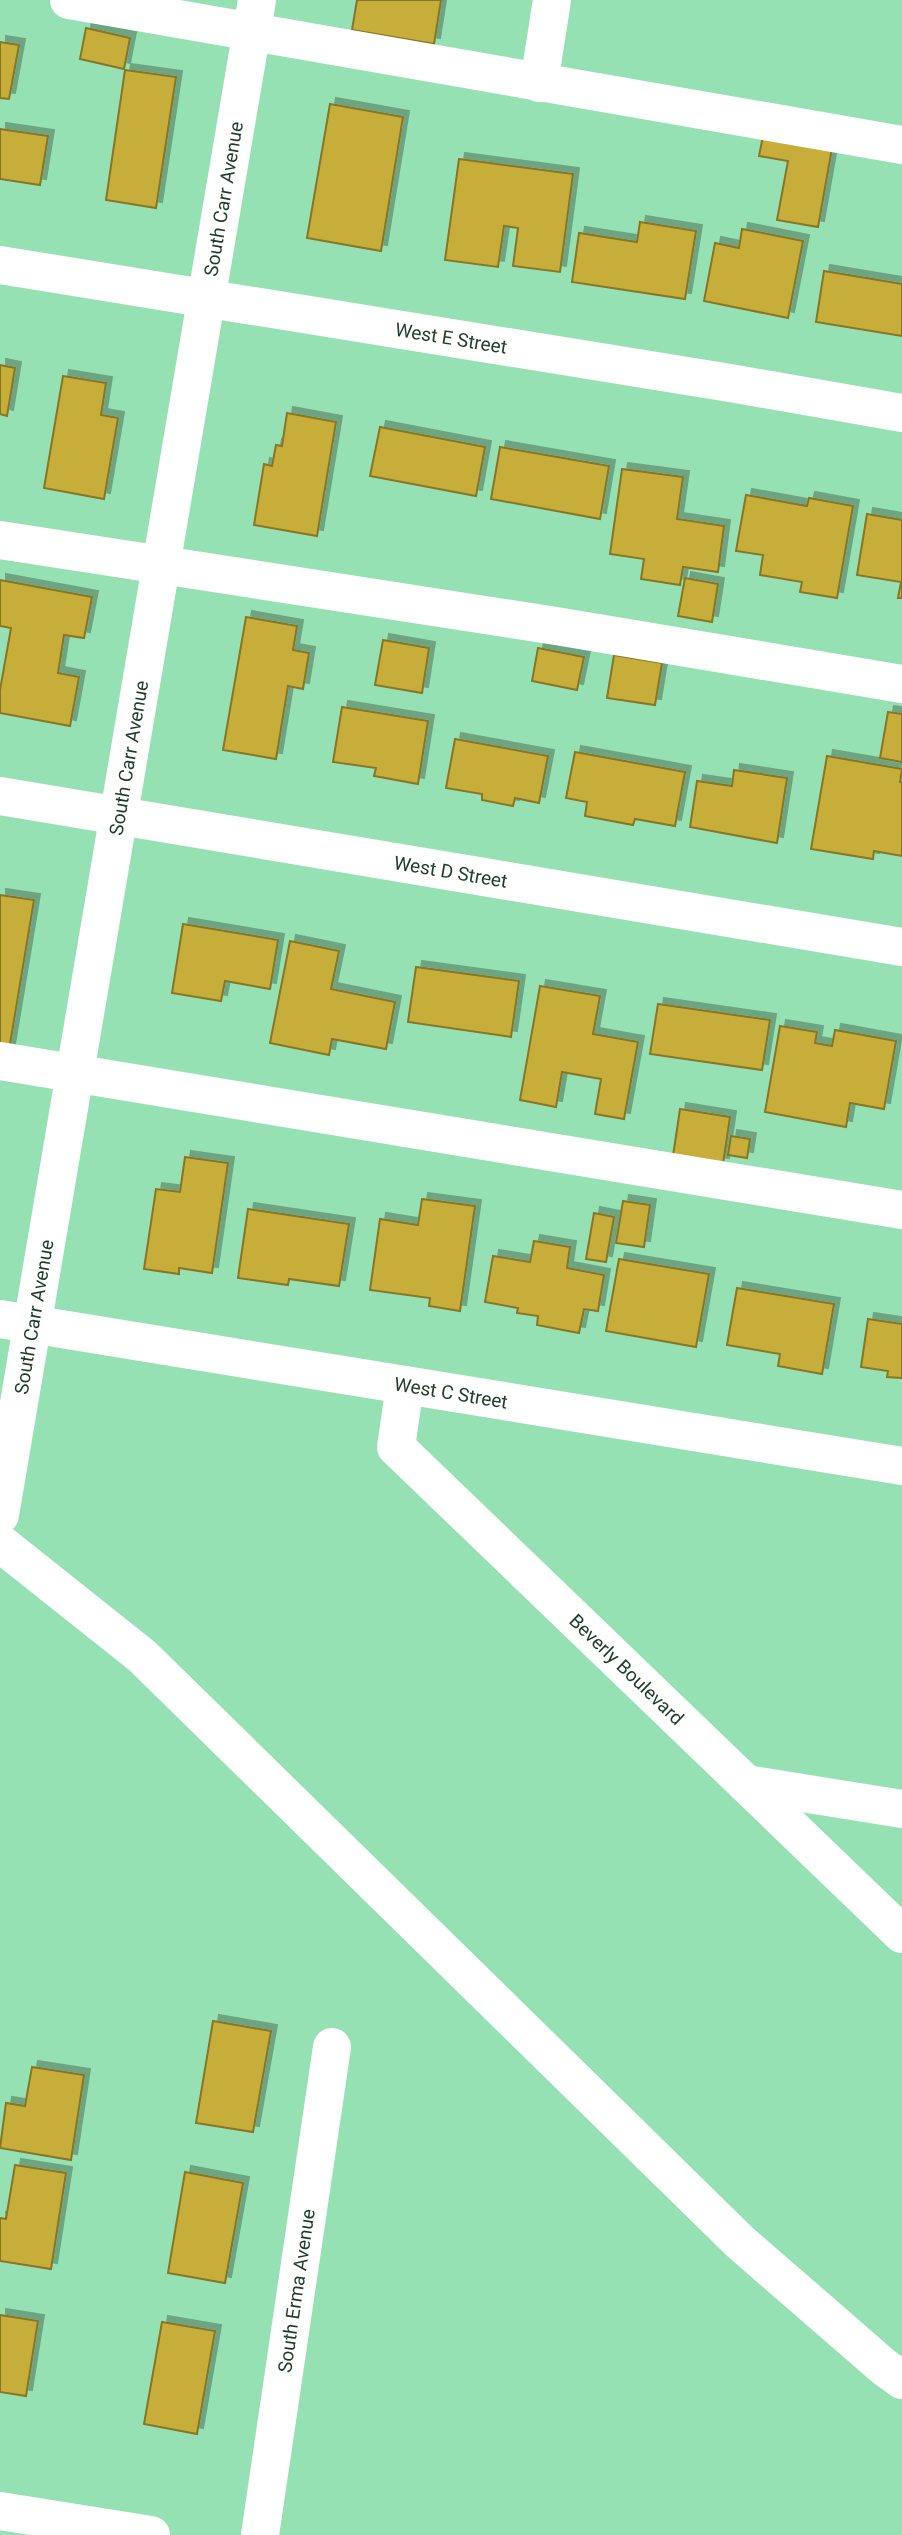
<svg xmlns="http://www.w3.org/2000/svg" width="902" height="2535" viewBox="0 0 902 2535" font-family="Roboto,sans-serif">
  <defs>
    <filter id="shadow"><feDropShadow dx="6" dy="-6" stdDeviation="0" flood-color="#0004"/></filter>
  </defs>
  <rect width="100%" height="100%" fill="#95e1b3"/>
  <g fill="#c7ae3a" stroke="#867626" stroke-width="2" filter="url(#shadow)">
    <polygon points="357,0 441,0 434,44 352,30"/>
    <polygon points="86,28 130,38 124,69 80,59"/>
    <polygon points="0,42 19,45 9,99 0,98"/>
    <polygon points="125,70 176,77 156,208 106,200"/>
    <polygon points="330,104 403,117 381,251 307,238"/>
    <polygon points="0,129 48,136 40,185 0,179"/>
    <polygon points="763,136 832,148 818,227 777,220 788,161 759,156"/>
    <polygon points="459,159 573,174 560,272 513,266 518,228 504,226 498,267 445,260"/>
    <polygon points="640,222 696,231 685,299 572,282 579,233 637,242"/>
    <polygon points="742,229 803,241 788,318 704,301 715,243 739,248"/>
    <polygon points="824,271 902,284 902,336 816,322"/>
    <polygon points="0,365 15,368 7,416 0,414"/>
    <polygon points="63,376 106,383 101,415 118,418 104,499 44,488"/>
    <polygon points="287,413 336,422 317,536 254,525 264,464 272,466 276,445 282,446"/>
    <polygon points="380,427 485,447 476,496 370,476"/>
    <polygon points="500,447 609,466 600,519 491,499"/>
    <polygon points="622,469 683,477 677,519 724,526 718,572 683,567 680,585 641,579 644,559 610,554"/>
    <polygon points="746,495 807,506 809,498 853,506 837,598 800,592 802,582 760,575 763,555 736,551"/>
    <polygon points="867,514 902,520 902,598 898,598 901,582 857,575"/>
    <polygon points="685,578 718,584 712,622 678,616"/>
    <polygon points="0,580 92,597 84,638 64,635 58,673 79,677 70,726 0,713 0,690 11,628 0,626"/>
    <polygon points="246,617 297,626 293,650 309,653 303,689 288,686 276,759 223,750"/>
    <polygon points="383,640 429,648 422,693 375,685"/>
    <polygon points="538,648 584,657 577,690 532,681"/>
    <polygon points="614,655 662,663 655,705 607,698"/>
    <polygon points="342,707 428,721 418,784 374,776 376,768 333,762"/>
    <polygon points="888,712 902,714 902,762 880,758"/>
    <polygon points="455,739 548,756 539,803 515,798 513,806 482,800 482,794 446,788"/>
    <polygon points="575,752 685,772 675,826 635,819 633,825 585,816 587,802 566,798"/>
    <polygon points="827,756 902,769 900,782 902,782 902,856 874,851 873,859 811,849"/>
    <polygon points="734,770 787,778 777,843 690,827 697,781 732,786"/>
    <polygon points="0,895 34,900 9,1050 0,1048"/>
    <polygon points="183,924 278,940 270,989 225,981 221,1001 172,993"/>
    <polygon points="290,941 339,951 331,989 395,1002 386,1049 332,1039 329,1055 270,1043"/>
    <polygon points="416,967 519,981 511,1037 408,1022"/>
    <polygon points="540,986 600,996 593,1034 638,1042 624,1119 595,1114 601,1079 562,1072 556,1107 520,1100"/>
    <polygon points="658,1004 770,1020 762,1070 650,1054"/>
    <polygon points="780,1026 817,1032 815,1043 832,1046 835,1030 896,1041 884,1109 850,1103 846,1127 765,1112"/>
    <polygon points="680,1109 730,1117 723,1164 673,1156"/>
    <polygon points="731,1136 750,1139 747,1158 728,1155"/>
    <polygon points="185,1157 228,1163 212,1273 179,1268 179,1274 144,1269 156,1189 180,1192"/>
    <polygon points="422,1199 475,1206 460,1311 429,1306 430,1298 370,1290 380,1219 418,1225"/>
    <polygon points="623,1201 650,1205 644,1247 616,1243"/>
    <polygon points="248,1209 349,1224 339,1286 289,1279 288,1285 238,1278"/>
    <polygon points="594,1213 614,1217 606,1262 586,1259"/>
    <polygon points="534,1241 570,1247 567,1268 604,1275 598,1311 584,1309 579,1333 537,1325 538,1316 517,1313 518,1308 485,1302 493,1256 530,1262"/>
    <polygon points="619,1259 709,1274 696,1347 606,1331"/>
    <polygon points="737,1288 834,1304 822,1374 778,1366 780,1354 727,1345"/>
    <polygon points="868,1319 902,1324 902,1378 887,1377 888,1371 861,1367"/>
    <polygon points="213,2021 271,2031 253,2132 196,2123"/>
    <polygon points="32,2067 84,2075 71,2160 0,2148 6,2103 25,2106"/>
    <polygon points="15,2165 66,2173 51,2269 0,2261 0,2218 6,2219"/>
    <polygon points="185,2172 243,2183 225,2283 168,2273"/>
    <polygon points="0,2315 38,2321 26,2396 0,2392"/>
    <polygon points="162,2322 215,2331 197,2434 144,2424"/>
  </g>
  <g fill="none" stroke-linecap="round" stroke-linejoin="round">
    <g stroke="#fff" stroke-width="38">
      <polyline points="69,0 902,145"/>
      <polyline points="539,83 552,0"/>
      <path id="s1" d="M0,265L730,383L902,413"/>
      <polyline points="0,540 556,626 902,684"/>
      <path id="s2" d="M0,796L902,947"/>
      <polyline points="0,1061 902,1210"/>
      <path id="s3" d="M0,1319L902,1466"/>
      <path id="s4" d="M405,1385L396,1447L902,1934"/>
      <path id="s5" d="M0,1515L257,0"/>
      <polyline points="0,1543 142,1656 740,2242 884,2367 902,2380"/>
      <polyline points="746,1784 902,1809"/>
      <polyline points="0,2511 151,2535"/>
      <path id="s6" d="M260,2535L332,2047"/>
    </g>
  </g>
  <g text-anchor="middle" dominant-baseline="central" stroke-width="5" stroke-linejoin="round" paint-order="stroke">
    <g font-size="19" fill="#1d3d2b" stroke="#a1eec0">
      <text stroke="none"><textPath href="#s5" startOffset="1335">South Carr Avenue</textPath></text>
      <text stroke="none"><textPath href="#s1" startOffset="457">West E Street</textPath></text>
      <text stroke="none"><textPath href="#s5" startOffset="768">South Carr Avenue</textPath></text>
      <text stroke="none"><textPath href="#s2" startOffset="457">West D Street</textPath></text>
      <text stroke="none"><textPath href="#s5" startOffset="201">South Carr Avenue</textPath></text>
      <text stroke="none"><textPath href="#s3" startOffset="457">West C Street</textPath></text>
      <text stroke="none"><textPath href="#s4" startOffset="383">Beverly Boulevard</textPath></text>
      <text stroke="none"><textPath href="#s6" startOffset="247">South Erma Avenue</textPath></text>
    </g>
  </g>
</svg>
